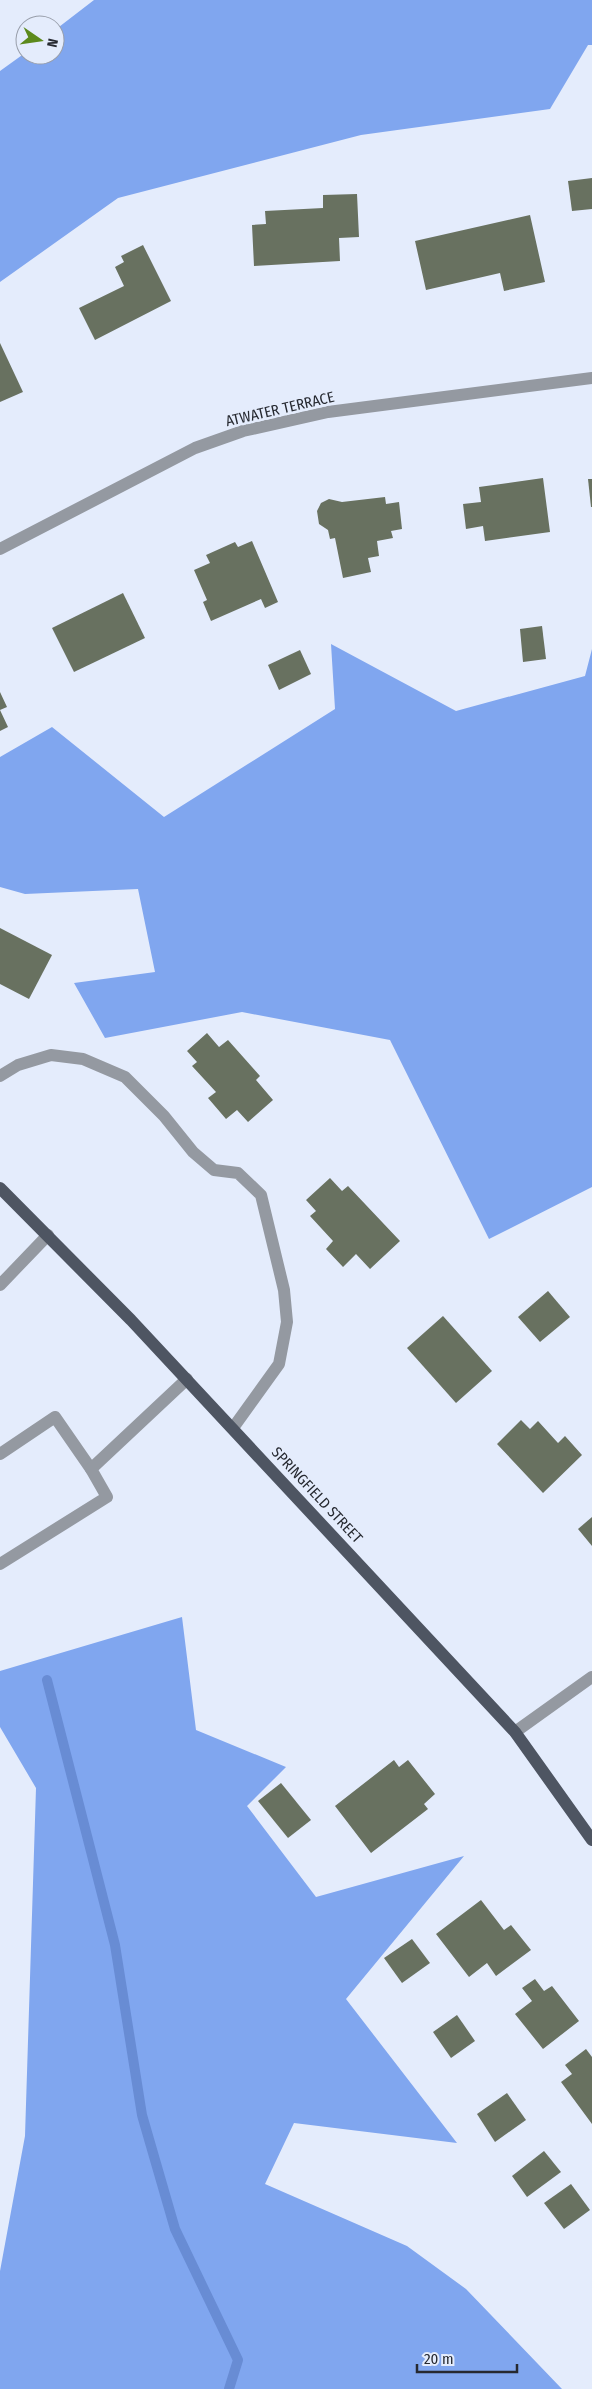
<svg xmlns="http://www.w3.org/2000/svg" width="592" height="2389" viewBox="0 0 592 2389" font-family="'Fira Sans Condensed',sans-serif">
  <rect width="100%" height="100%" fill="#e4ecfc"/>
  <g fill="#80a6ef">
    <polygon points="94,0 592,0 592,45 588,45 550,109 361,135 118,198 0,282 0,71 25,53 25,55 55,55 55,30"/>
    <polygon points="331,644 456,711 585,676 592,649 592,1187 489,1239 390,1040 242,1012 105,1038 74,983 155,972 138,889 25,894 0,887 0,757 52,727 164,817 335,709"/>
    <polygon points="182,1617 196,1730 286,1767 247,1806 316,1897 464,1856 346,1999 457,2143 294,2123 265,2184 407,2246 466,2289 562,2389 0,2389 0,2271 25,2136 36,1788 0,1727 0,1671"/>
  </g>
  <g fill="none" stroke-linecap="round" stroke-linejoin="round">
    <polyline stroke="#688cd4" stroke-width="10" points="47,1680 115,1945 142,2115 175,2229 238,2360 229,2389"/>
  </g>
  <g fill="#687160">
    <polygon points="592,178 592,209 572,211 568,181"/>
    <polygon points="357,194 359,237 339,238 340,261 254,266 252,225 266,224 265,211 323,208 323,195"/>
    <polygon points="530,215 545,282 504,291 500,273 426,290 415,241"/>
    <polygon points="143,245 171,301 95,340 79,308 124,286 115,267 124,262 121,256"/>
    <polygon points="0,343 23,392 0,402"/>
    <polygon points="543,478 550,532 485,541 483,526 466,529 463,504 481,502 479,487"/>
    <polygon points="588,479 592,479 592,507 591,507"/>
    <polygon points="385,497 386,504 399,502 402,529 391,531 393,538 377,541 379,556 368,558 371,572 343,578 335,538 330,539 328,530 319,524 317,511 321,503 329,499 342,502"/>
    <polygon points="252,541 278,602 265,608 261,599 211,621 203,602 207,600 194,570 210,563 206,555 235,542 238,547"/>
    <polygon points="123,593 145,638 74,672 52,628"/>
    <polygon points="542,626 546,659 523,662 520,629"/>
    <polygon points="300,650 311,674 279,690 268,665"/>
    <polygon points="0,692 7,707 0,710 8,727 0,731"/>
    <polygon points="0,928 52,955 29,999 0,984"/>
    <polygon points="207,1033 219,1047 228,1040 260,1076 256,1080 273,1100 248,1122 237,1110 226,1119 208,1098 216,1092 192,1066 197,1062 187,1051"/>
    <polygon points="330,1178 342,1191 348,1186 400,1241 370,1269 356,1254 343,1267 326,1249 333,1241 310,1216 316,1211 306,1200"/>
    <polygon points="548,1291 570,1317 540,1342 518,1317"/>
    <polygon points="443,1316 492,1371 456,1403 407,1348"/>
    <polygon points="521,1420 530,1429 538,1421 558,1443 565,1436 582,1455 543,1493 497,1444"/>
    <polygon points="592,1517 592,1546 578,1529"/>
    <polygon points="394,1760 399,1767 408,1760 435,1794 424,1804 428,1809 371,1853 335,1806"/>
    <polygon points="281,1783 311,1820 288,1838 258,1801"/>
    <polygon points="481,1900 504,1930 511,1925 531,1950 496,1976 487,1963 469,1977 436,1934"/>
    <polygon points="412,1939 430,1963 402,1983 384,1958"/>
    <polygon points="535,1979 544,1991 552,1986 579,2021 543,2049 515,2014 532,2001 522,1988"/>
    <polygon points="457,2015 475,2041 451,2058 433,2032"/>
    <polygon points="586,2049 592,2057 592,2124 561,2082 572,2074 565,2065"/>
    <polygon points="507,2093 526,2120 495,2142 477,2114"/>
    <polygon points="544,2151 561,2172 527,2197 512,2176"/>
    <polygon points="571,2184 590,2210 564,2229 544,2203"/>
  </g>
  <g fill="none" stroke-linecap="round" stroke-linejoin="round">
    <g stroke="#9499a1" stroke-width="12">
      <polyline points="0,549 195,448 243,431 328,412 592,378"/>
      <polyline points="0,1076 18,1065 51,1055 83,1059 125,1077 164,1116 193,1152 214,1170 238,1173 261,1195 284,1290 287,1322 279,1364 233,1428"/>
      <polyline points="0,1285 48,1235"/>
      <polyline points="0,1454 55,1417 91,1469"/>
      <polyline points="0,1564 107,1497 91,1469 187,1379"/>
      <polyline points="515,1732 592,1677"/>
    </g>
    <polyline stroke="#4e5562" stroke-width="12" points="0,1188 131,1320 515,1732 592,1840"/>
  </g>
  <g text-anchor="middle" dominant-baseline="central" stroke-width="5" stroke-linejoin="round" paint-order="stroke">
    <g font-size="15" fill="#262930" stroke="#e4ecfc">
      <text transform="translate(280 409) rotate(-13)">ATWATER TERRACE</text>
      <text transform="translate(317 1495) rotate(47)">SPRINGFIELD STREET</text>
    </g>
  </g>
  <g transform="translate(40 40) rotate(103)"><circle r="24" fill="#e4ecfc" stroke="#989eaa"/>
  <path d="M0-4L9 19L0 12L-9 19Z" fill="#5c8a1c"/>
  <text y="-8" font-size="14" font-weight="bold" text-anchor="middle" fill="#262930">N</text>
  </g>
  <path d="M417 2364v8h100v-8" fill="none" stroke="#262930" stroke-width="2.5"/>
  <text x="424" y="2364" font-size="15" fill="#262930" stroke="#e4ecfc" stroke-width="4" paint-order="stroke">20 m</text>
</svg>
